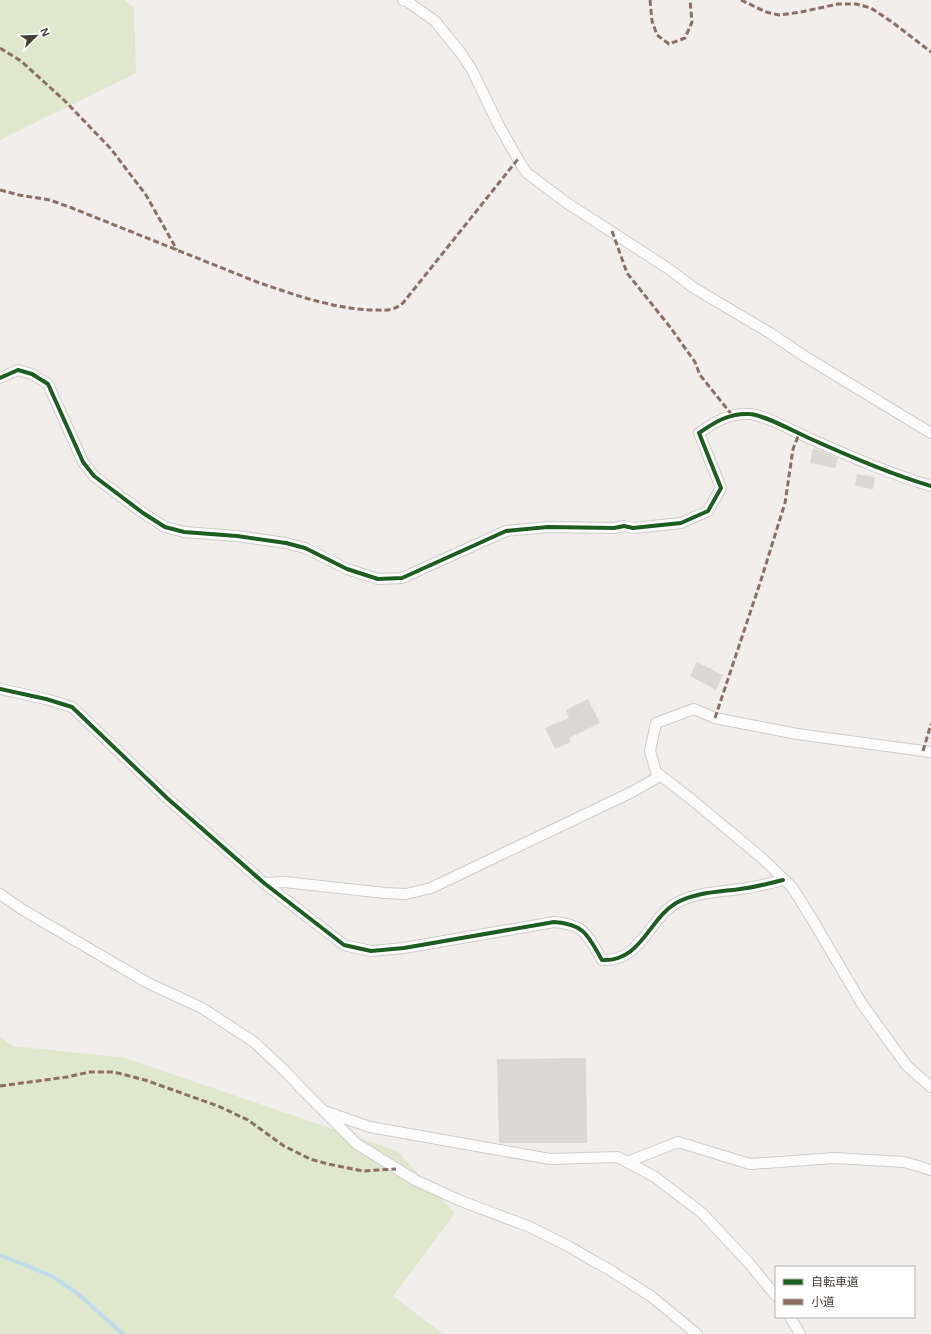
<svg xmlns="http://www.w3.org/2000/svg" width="931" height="1334" viewBox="0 0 931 1334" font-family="Helvetica,'Noto Sans JP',sans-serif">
  <rect width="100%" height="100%" fill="#f1eeeb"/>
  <g fill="#dfe8cd">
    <polygon points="0,0 125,0 134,8 136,73 0,140"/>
    <polygon points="0,1037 13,1046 125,1058 397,1151 455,1213 393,1296 443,1334 0,1334"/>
  </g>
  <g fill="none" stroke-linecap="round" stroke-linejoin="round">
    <polyline stroke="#bfdbea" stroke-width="4" points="0,1255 52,1276 77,1293 123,1334"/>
  </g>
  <g fill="#dad7d4">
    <polygon points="813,448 838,458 835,468 810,463"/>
    <polygon points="857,474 875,477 873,489 855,486"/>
    <polygon points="697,662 723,675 716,690 690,676"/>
    <polygon points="588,699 600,723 569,738 571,742 555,749 545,728 569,718 566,710"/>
    <polygon points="586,1058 587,1143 499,1143 497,1059"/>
  </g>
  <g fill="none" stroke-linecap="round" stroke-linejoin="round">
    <g stroke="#ceccc9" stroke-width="12">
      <g id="street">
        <polyline points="403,0 408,2 435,21 460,52 472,70 498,124 522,166 527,173 567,203 669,269 694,288 770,333 804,356 931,433"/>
        <path d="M0,378L18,370L32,374L48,384L83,462L94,476L143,513L165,527L184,532L237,536L286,543L305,548L347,569L378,579L402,578L506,531L548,527L614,528L624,526L633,528L681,523L708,511L721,488L699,433C715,422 729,413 749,414C763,414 797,433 811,439C851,457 890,474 931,486"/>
        <path d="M0,689L46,699L72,707L167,798L264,883L344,945L371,951L404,948L554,922C585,924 588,936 602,960C641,962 648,920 676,903C698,891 724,892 747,888C760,886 771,883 783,880"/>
        <polyline points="931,752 797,734 715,718 694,709 656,723 650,751 656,772 691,799 763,859 792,887 815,924 862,1004 907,1066 931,1087"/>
        <polyline points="264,883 284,882 385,893 406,894 431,888 632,792 660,776"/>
        <polyline points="0,894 23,910 148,983 202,1008 254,1042 285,1071 299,1086 357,1144 415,1180 461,1201 530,1227 570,1247 590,1259 610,1270 652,1297 697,1334"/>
        <polyline points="327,1112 370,1127 550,1159 618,1157 655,1177 702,1213 748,1262 776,1296"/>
        <polyline points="627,1162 678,1142 750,1164 835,1158 904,1162 931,1170"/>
        <polyline points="790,1317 800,1334"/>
      </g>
    </g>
    <use href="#street" stroke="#fdfcfc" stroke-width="10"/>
    <g stroke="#8d6e63" stroke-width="3" stroke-dasharray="6 3" stroke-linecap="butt">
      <polyline points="650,0 652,21 657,35 669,44 685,38 692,22 690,0"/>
      <polyline points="741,0 766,12 779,15 801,12 838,4 856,4 871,8 892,22 931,52"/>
      <polyline points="0,48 21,61 65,101 111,149 146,195 177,250"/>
      <path d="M0,190L19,195L50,200L72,208L257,282C295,295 334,309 374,310C381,310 389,311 395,308C398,307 400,305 403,303L518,159"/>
      <polyline points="612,231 627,273 670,327 695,362 700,375 732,415"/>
      <polyline points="715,718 761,580 785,503 793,449 799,434"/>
      <polyline points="923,751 931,724"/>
      <polyline points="0,1086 67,1077 90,1072 114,1072 145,1080 218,1106 248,1120 284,1146 310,1159 328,1164 363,1171 396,1169"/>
    </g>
    <g stroke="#fff" stroke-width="6">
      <g id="cycleway">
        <path d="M0,378L18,370L32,374L48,384L83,462L94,476L143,513L165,527L184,532L237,536L286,543L305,548L347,569L378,579L402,578L506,531L548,527L614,528L624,526L633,528L681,523L708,511L721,488L699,433C715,422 729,413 749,414C763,414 797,433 811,439C851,457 890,474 931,486"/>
        <path d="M0,689L46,699L72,707L167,798L264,883L344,945L371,951L404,948L554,922C585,924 588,936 602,960C641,962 648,920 676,903C698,891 724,892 747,888C760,886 771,883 783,880"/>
      </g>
    </g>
    <use href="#cycleway" stroke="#1b5e20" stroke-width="4"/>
  </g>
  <rect x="775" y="1266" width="140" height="52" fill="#ffffff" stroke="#b5b2af"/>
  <rect x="783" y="1279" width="20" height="6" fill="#1b5e20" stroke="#b5b2af"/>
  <text x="811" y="1286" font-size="12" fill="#453f38">自転車道</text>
  <rect x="783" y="1299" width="20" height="6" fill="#8d6e63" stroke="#b5b2af"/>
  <text x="811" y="1306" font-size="12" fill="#453f38">小道</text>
  <g transform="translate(36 36) rotate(67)" stroke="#ffffff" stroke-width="3" paint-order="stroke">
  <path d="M0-3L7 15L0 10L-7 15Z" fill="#453f38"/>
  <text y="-6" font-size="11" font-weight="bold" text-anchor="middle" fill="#453f38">N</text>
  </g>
</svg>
